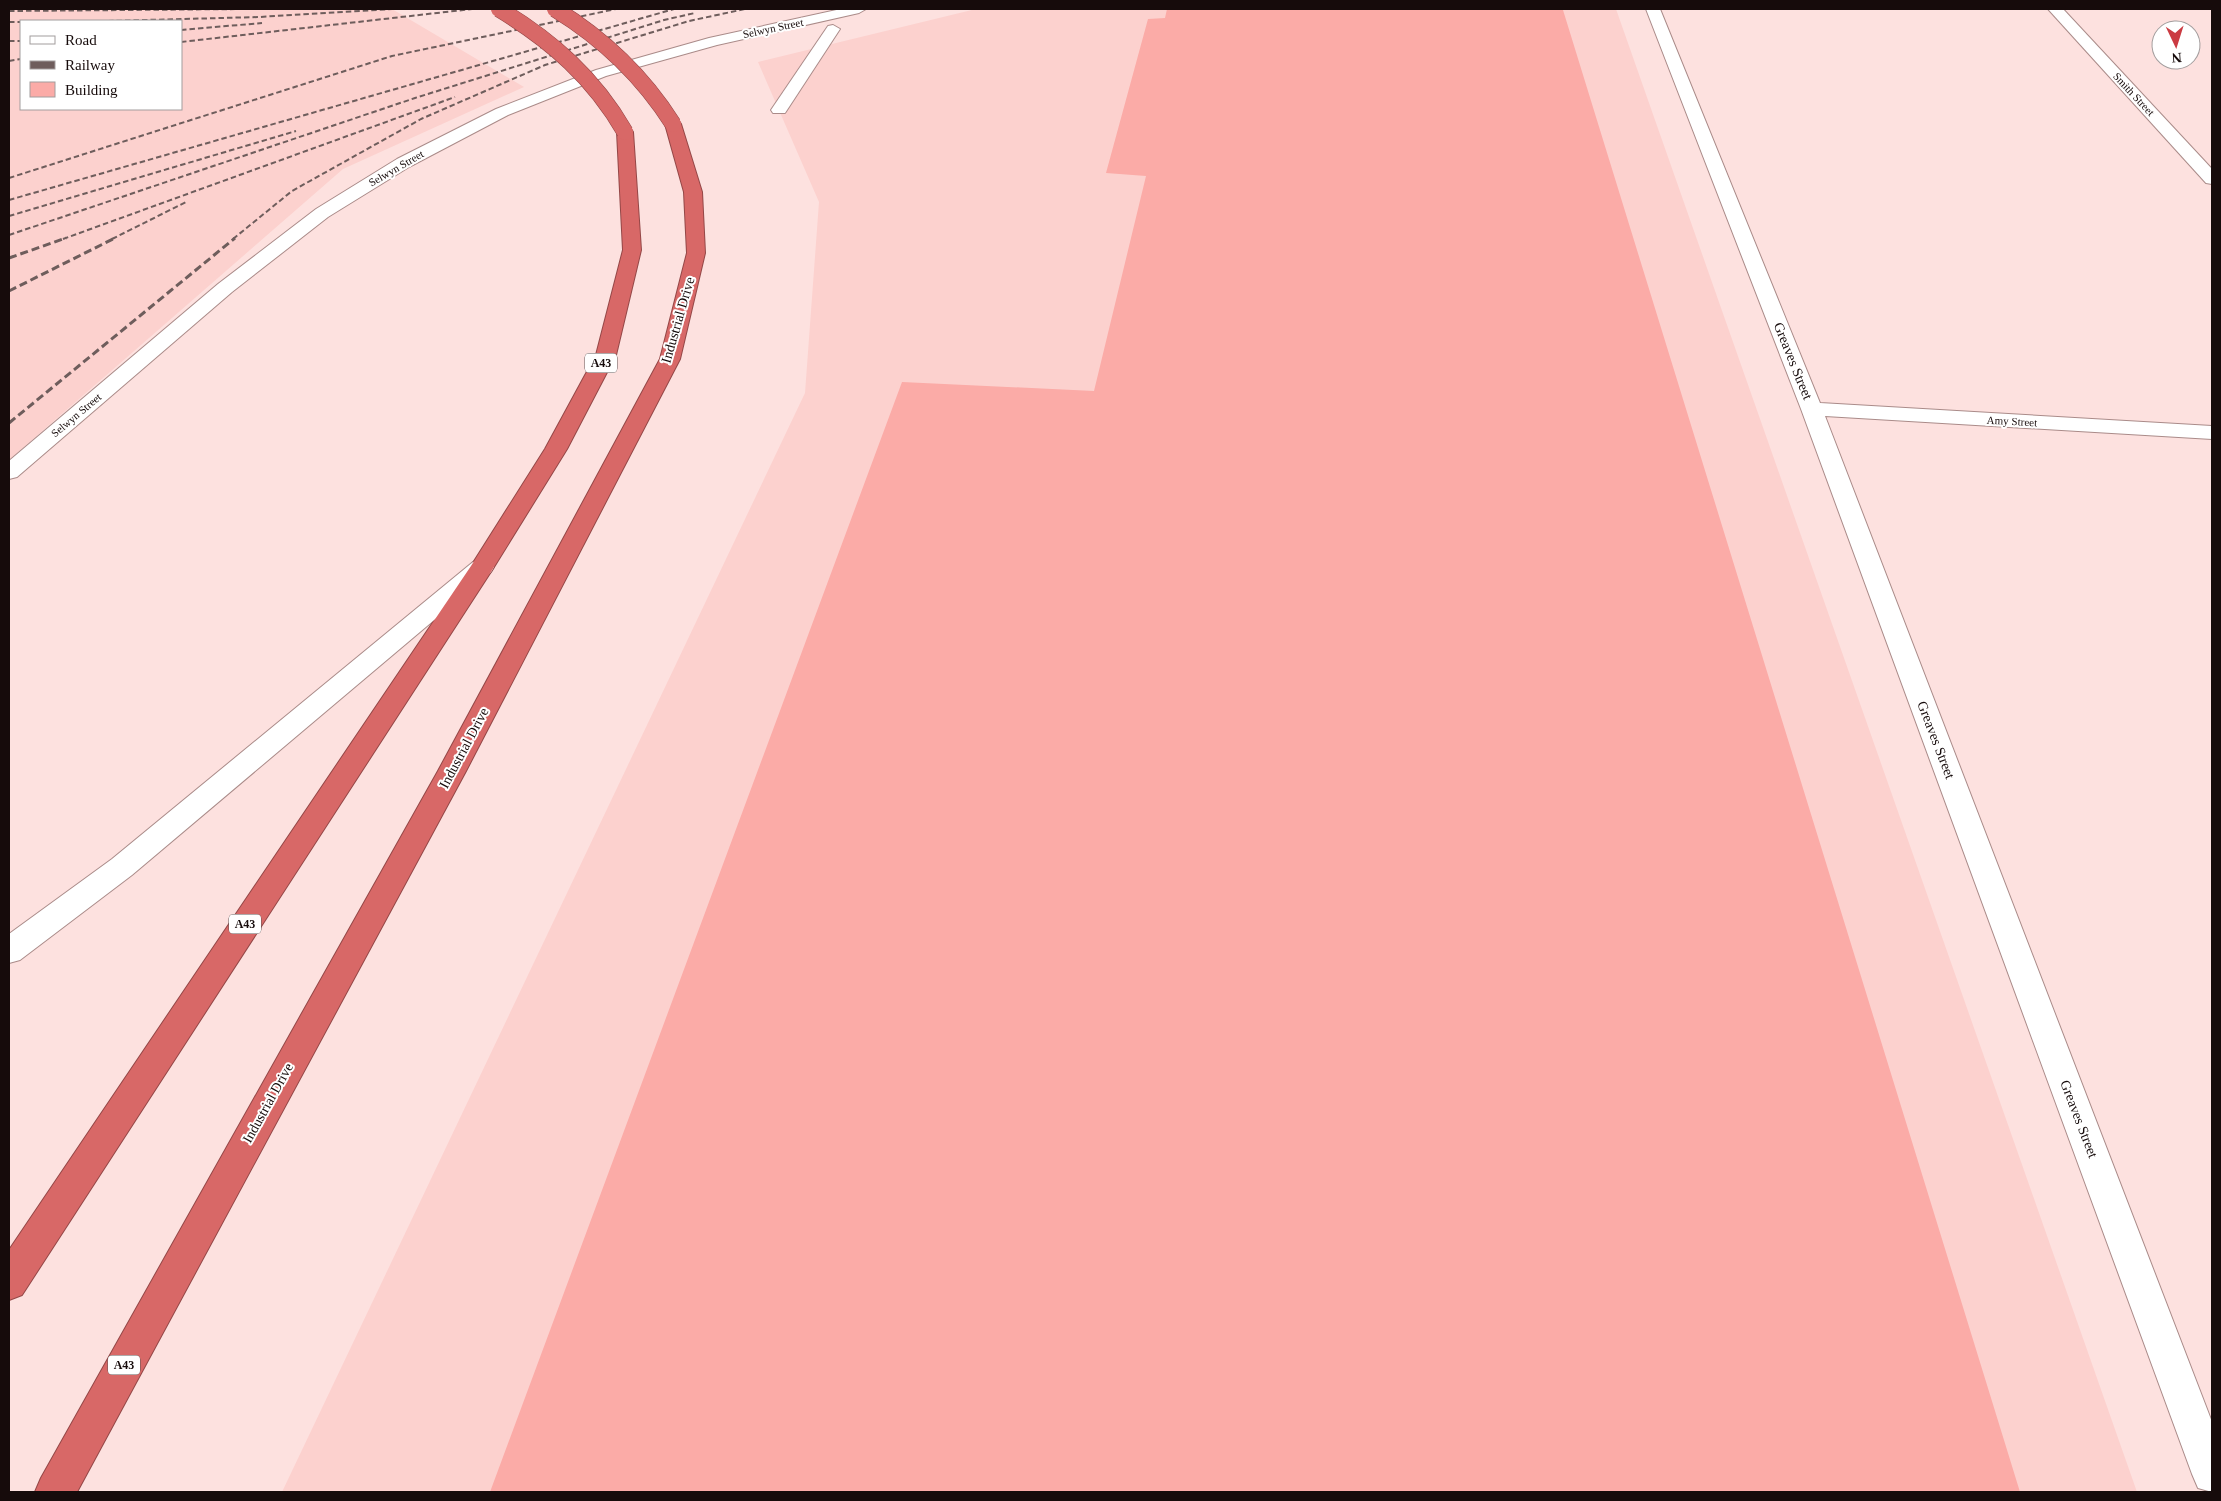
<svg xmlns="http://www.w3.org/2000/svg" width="2221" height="1501" viewBox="0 0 2221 1501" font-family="'Times New Roman',serif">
  <rect width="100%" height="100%" fill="#fde1df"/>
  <g fill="#fcd1ce" fill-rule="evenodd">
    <path d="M9,9H392L524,87L343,169L9,460ZM21,21H181V109H21Z"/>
    <polygon points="976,9 1616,9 2137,1492 282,1492 805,393 819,202 758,62"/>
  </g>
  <polygon fill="#fbaba7" points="1167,9 1563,10 2020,1492 490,1492 902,382 1094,391 1146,176 1106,173 1148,19 1165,18"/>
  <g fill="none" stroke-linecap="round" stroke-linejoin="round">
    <g stroke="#aa8b89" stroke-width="2">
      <g id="lane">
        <polygon points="833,25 840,29 787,110 785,113 773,113 771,110 828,26"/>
        <polygon points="482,559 491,562 494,567 491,572 132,875 20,960 9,963 9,934 112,859 473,562"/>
      </g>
    </g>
    <g stroke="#aa8b89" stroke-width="2">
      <g id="street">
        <polygon points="841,9 866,9 859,13 717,45 606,76 508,115 409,167 328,217 232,292 17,477 9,479 9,461 218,284 316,209 397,159 496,109 596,70 709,38"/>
        <polygon points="1646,9 1660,9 1820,403 2212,426 2212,439 1825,416 2212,1422 2212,1492 2198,1488 2192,1474 1801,409"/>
        <polygon points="2048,9 2063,9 2212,169 2212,184 2206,183"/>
      </g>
    </g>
    <g stroke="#944747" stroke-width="2">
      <g id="highway">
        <polygon points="673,119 679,121 681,124 702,192 705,253 680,359 466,771 77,1492 35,1492 41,1478 438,771 660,359 687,253 684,192 665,124 667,121"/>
        <polygon points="625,127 631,129 633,132 641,250 616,355 567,449 494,567 22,1295 9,1300 9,1250 471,566 545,449 596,355 623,250 617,132 619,129"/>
      </g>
    </g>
    <use href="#lane" fill="#fff" fill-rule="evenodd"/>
    <use href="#street" fill="#fff" fill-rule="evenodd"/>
    <use href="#highway" fill="#d86867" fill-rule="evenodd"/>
    <g stroke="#6e5d5c" stroke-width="2" stroke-dasharray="5.5 3" stroke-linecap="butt">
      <polyline points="9,11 245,9"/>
      <polyline points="108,21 259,17 392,9"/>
      <polyline points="9,22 21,22"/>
      <polyline points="181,30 262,23"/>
      <polyline points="9,41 21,41"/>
      <polyline points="181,42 472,9"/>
      <polyline points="9,61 21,59"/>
      <polyline points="9,178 392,56 616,9"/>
      <polyline points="9,200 674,9"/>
      <polyline points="9,216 296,131"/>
      <polyline points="9,235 415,98 664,20 695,13"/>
      <polyline points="63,239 455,97"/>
      <polyline points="112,239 186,202"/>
      <polyline points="233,239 292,191 421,119 545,65 689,21 745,9"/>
    </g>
    <g stroke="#6e5d5c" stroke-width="3" stroke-dasharray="8 4" stroke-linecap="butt">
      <polyline points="9,258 66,238"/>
      <polyline points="9,291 115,238"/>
      <polyline points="9,423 235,238"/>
    </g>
    <g stroke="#944747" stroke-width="17" stroke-linecap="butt">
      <g id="highway-bridge">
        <path d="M499,9C552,41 594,78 625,132"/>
        <path d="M555,9C604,39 642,75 673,124"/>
      </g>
    </g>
    <use href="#highway-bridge" stroke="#d86867" stroke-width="16"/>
  </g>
  <g text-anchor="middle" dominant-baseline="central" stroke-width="4" stroke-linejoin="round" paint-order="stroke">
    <g font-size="11" fill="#160b0b" stroke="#fff">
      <text transform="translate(773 28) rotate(-12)">Selwyn Street</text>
      <text transform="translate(2134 94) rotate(47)">Smith Street</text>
      <text transform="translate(396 168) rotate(-30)">Selwyn Street</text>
      <text transform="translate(76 415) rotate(-40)">Selwyn Street</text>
      <text transform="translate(2012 421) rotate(3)">Amy Street</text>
    </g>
    <g fill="#fff" stroke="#5c5454" stroke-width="1">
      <rect x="585" y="353.5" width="32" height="19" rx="4"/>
      <rect x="229" y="914.5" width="32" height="19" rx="4"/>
      <rect x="108" y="1355.5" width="32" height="19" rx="4"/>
    </g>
    <g font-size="12" font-weight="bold" fill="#160b0b">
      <text x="601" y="363">A43</text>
      <text x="245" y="924">A43</text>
      <text x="124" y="1365">A43</text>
    </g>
    <g font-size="14" fill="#160b0b" stroke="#fff">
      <text transform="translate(678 320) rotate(-74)">Industrial Drive</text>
      <text transform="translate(1793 361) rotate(68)">Greaves Street</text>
      <text transform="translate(1936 740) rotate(69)">Greaves Street</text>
      <text transform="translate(464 748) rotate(-62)">Industrial Drive</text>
      <text transform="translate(268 1103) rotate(-61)">Industrial Drive</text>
      <text transform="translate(2079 1119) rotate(69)">Greaves Street</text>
    </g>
  </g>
  <rect width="2221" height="1501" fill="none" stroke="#160b0b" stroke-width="20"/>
  <rect x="20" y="20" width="162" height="90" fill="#ffffff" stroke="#a29d9d"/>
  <rect x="30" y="36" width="25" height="8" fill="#ffffff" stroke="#a29d9d"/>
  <text x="65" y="45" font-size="15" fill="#160b0b">Road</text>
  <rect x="30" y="61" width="25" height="8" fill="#6e5d5c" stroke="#a29d9d"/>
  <text x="65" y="70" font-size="15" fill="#160b0b">Railway</text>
  <rect x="30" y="82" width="25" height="15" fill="#fbaba7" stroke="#a29d9d"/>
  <text x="65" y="95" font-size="15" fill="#160b0b">Building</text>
  <g transform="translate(2176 45) rotate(176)"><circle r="24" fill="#ffffff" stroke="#a29d9d"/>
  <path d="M0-4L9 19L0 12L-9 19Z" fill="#cb3b42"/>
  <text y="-8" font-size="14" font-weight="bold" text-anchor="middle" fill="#160b0b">N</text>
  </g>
</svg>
